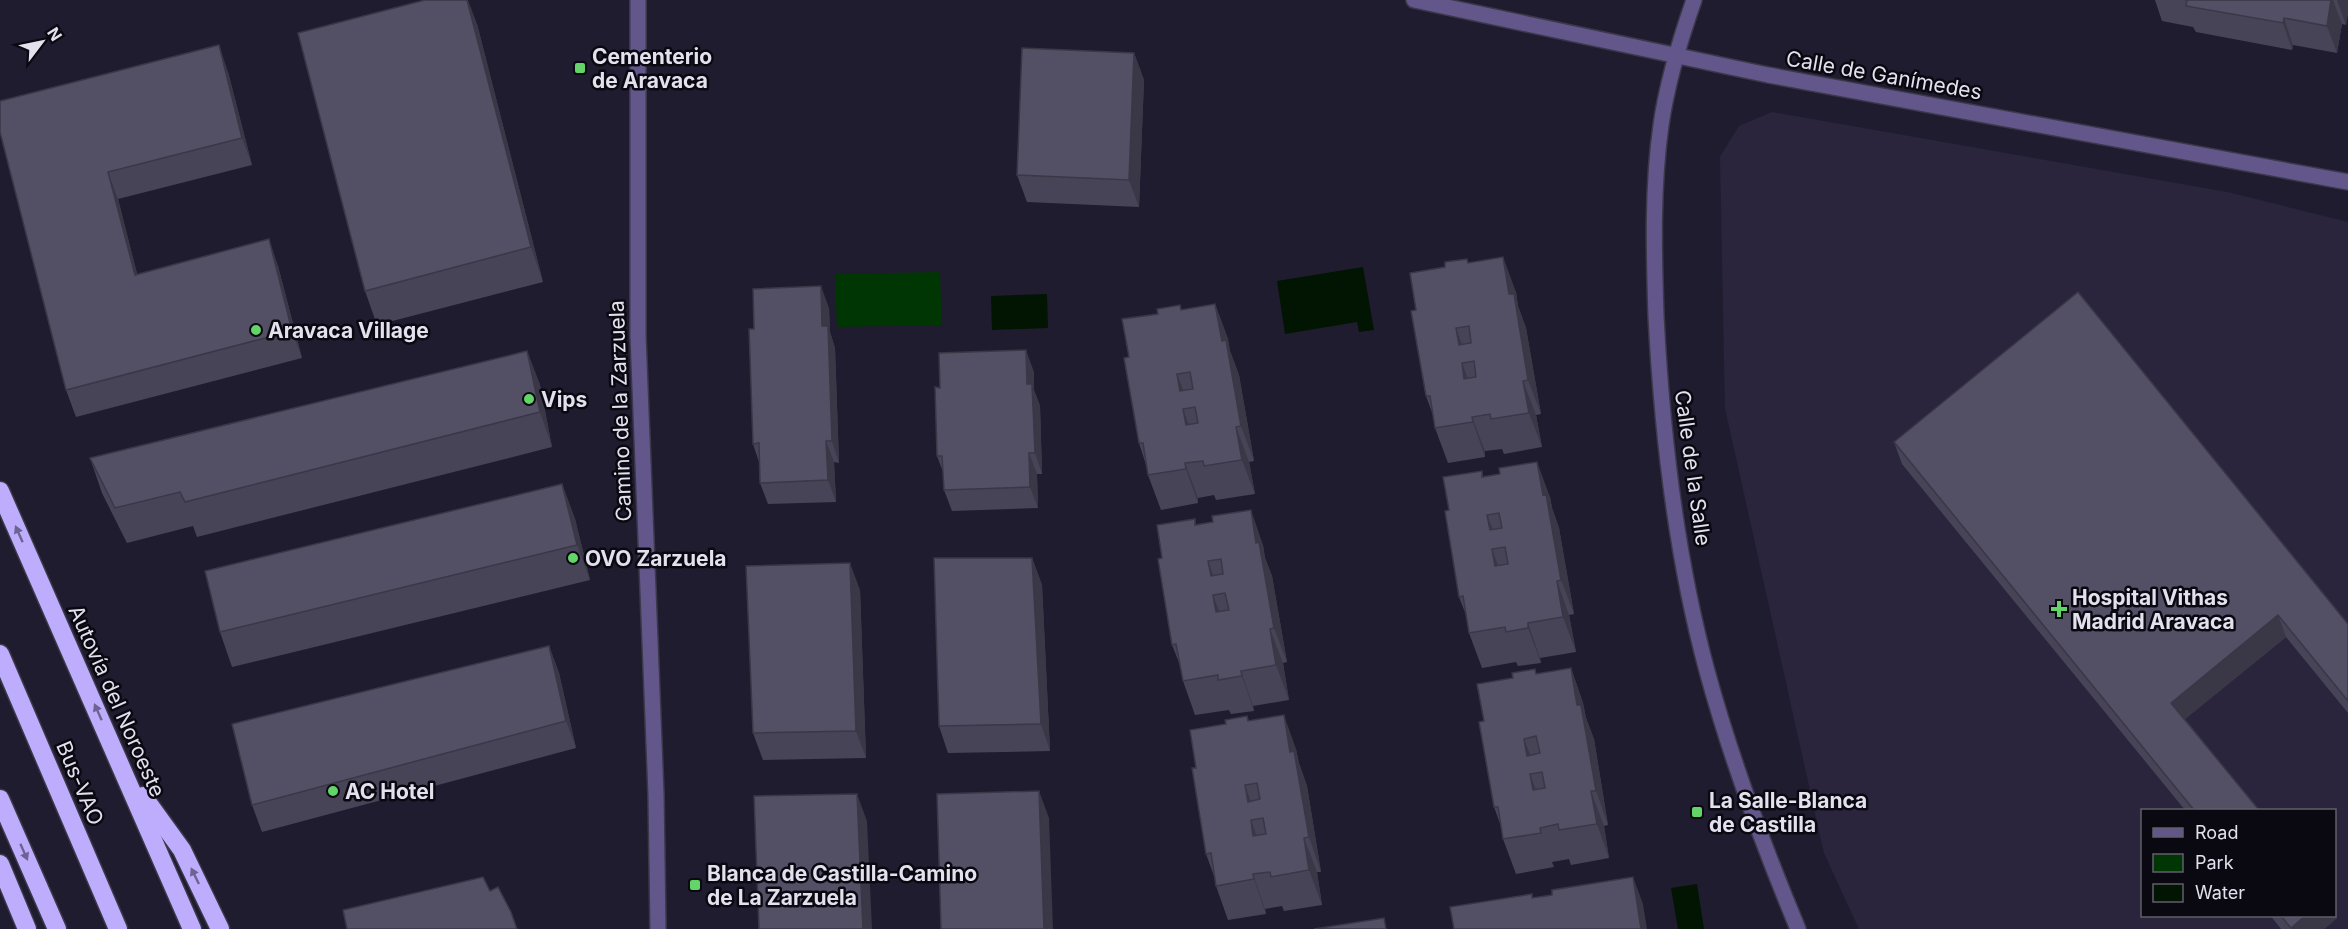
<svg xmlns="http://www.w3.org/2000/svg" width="2348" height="929" viewBox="0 0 2348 929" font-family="Inter,sans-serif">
  <rect width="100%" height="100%" fill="#201c2f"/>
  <path fill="#2a253d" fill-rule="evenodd" d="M1772,112L2227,192L2348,222V929H1859L1824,853L1725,408L1720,157L1739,126ZM2142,810H2334V916H2142Z"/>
  <polygon fill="#003504" points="940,272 942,325 837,327 835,274"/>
  <g fill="#011502">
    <polygon points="1363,267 1374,330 1359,332 1357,322 1285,334 1277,281"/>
    <polygon points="1047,294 1048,328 992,330 991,296"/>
    <polygon points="1697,884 1704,929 1678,929 1671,888"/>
  </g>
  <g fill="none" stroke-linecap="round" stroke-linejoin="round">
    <g stroke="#3b384a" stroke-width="18">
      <g id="minor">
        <polyline points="638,0 638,336 656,794 658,929"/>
        <polyline points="1414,0 1768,75 2348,182"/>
        <path d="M1694,0C1680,40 1667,83 1661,125C1652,188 1654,253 1656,316C1662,434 1676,557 1707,671C1731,759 1763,845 1798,929"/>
      </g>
    </g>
    <g stroke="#3b384a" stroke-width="21">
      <g id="motorway">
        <polyline points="0,491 192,929"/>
        <polyline points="0,654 118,929"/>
        <polyline points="143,796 182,850 220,929"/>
        <polyline points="0,799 57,929"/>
        <polyline points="0,864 27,929"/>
      </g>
    </g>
    <use href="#minor" stroke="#63568b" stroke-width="15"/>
    <use href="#motorway" stroke="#beadfc" stroke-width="18"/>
  </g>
  <g fill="#474457">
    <polygon points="2155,0 2348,0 2346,25 2342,24 2337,53 2293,45 2292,50 2196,32 2193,27 2162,21"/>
    <polygon points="477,24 543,282 377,325 365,291"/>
    <polygon points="1134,53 1144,80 1139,207 1027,202 1017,175"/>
    <polygon points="228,72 252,165 118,199 137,274 278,266 302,358 76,417 66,390 0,132"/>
    <polygon points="1469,263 1516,292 1518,306 1526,328 1541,414 1536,415 1542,447 1504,454 1502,449 1485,451 1485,457 1448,463 1435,428 1434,418 1426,396"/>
    <polygon points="1215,304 1228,339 1230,351 1239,375 1254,461 1249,462 1255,494 1216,500 1214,495 1198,498 1198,503 1161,510 1148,475 1146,465 1139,443 1129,357 1158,314 1180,305 1181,310"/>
    <polygon points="829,308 830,332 835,348 839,463 834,462 836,502 768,504 760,483 759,462 753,444 754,329"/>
    <polygon points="527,351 540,385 552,447 197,537 193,526 127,543 102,493 90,458"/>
    <polygon points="1034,372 1034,390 1040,406 1042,474 1037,474 1038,508 952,511 944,490 943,472 937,456 940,388"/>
    <polygon points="1894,442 2348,624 2348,713 2286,637 2185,719 2259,810 2185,810 1902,464"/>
    <polygon points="1482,471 1483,477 1550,497 1552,508 1559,528 1574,614 1569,615 1576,652 1540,658 1541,663 1518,666 1516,662 1482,668 1469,633 1466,615 1459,597 1449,510"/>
    <polygon points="562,484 575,519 590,580 232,667 220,632"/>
    <polygon points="1195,519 1196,525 1263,545 1265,558 1272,576 1287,662 1283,663 1289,700 1253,706 1254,711 1231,714 1229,710 1195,715 1183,681 1180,665 1172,645 1162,558"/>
    <polygon points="1032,558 1042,585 1050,751 948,753 939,726"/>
    <polygon points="860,590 866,758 763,760 753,733"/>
    <polygon points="549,646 559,673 576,748 262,832 252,805"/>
    <polygon points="1571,668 1583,703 1586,718 1594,739 1608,825 1604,826 1609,858 1571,865 1569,859 1552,862 1554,867 1516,874 1503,839 1502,829 1494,807 1537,674"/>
    <polygon points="1247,716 1249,721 1296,749 1299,763 1307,786 1321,872 1317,872 1322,905 1284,911 1282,906 1265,909 1266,914 1228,920 1216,886 1214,876 1206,854 1196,768 1226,724"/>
    <polygon points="2270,915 2334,915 2337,918 2324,929 2281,929"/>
  </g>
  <g fill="#3a3747">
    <polygon points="467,0 468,0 477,24 543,282 531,247"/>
    <polygon points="2331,0 2333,0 2342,24 2337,53 2327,26"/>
    <polygon points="2337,0 2348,0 2348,15 2346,25"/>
    <polygon points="2284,18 2293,45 2292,50 2283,23"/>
    <polygon points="219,45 228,72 252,165 242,138"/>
    <polygon points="1134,53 1144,80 1139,207 1129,180"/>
    <polygon points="108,172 118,199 144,301 135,275"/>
    <polygon points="269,239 278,266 302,358 292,331"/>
    <polygon points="1503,257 1516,292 1518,306 1526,328 1541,414 1528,380 1509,294"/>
    <polygon points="821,286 829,308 830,332 835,348 839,463 832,441 822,326"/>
    <polygon points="1215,304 1228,339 1230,351 1239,375 1254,461 1241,426 1222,341"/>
    <polygon points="1456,328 1468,362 1459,345"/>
    <polygon points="1026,350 1034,372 1034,390 1040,406 1042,474 1035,453 1027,384"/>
    <polygon points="527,351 540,385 552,447 540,412"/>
    <polygon points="1462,363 1475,398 1464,379"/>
    <polygon points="1177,374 1190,408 1180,391"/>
    <polygon points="1523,381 1536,415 1542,447 1529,413"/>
    <polygon points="1183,409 1196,444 1186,425"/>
    <polygon points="1472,417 1485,451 1485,457 1473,422"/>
    <polygon points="1236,427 1249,462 1255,494 1242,460"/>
    <polygon points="826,441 834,462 836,502 828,480"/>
    <polygon points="1029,453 1037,474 1038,508 1030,487"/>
    <polygon points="1537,462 1550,497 1552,508 1559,528 1574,614 1561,580 1543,495"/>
    <polygon points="1185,463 1198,498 1198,503 1186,469"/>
    <polygon points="562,484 575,519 590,580 577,545"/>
    <polygon points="1251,510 1263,545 1265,558 1272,576 1287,662 1274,628 1256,543"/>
    <polygon points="1487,515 1500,548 1490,530"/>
    <polygon points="1492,549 1505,584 1495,566"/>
    <polygon points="1032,558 1042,585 1050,751 1041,724"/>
    <polygon points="1208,561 1220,594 1211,576"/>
    <polygon points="850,563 860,590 866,758 856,731"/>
    <polygon points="1557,581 1569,615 1576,652 1563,617"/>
    <polygon points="1213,595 1226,629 1216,612"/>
    <polygon points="2278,615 2286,637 2179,724 2171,703"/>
    <polygon points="1528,623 1540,658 1541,663 1528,628"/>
    <polygon points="1270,629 1283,663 1289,700 1276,665"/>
    <polygon points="549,646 559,673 576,748 566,721"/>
    <polygon points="1571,668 1583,703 1586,718 1594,739 1608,825 1596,791 1577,705"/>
    <polygon points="1241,671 1253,706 1254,711 1242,676"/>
    <polygon points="1284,715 1296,749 1299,763 1307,786 1321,872 1309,837 1290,752"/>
    <polygon points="1524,739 1537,773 1527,756"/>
    <polygon points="1530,774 1543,808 1533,790"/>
    <polygon points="1245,785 1257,819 1248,802"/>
    <polygon points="1039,791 1049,818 1053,929 1044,929"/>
    <polygon points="1591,791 1604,826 1609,858 1597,824"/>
    <polygon points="857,794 867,821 872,929 863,929"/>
    <polygon points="1251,820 1263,854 1253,836"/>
    <polygon points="1304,838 1317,872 1322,905 1309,870"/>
    <polygon points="1253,874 1265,909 1266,914 1254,879"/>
    <polygon points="1633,877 1643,904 1647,929 1641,929"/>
    <polygon points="2334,911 2337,918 2324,929 2291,929 2306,915 2334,915"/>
  </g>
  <g fill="#534f65" stroke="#3a3747" stroke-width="1.5" fill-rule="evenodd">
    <polygon points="425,0 467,0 531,247 365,291 298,33"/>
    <polygon points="2185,0 2331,0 2327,26 2284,18 2283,23 2186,6 2187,0"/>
    <polygon points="219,45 242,138 108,172 135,275 269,239 292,331 66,390 0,132 0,101"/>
    <polygon points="1022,48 1134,53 1129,180 1017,175"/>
    <path d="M1503,257L1509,294H1514L1528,380L1523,381L1529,413L1491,419L1490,414L1472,417L1473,422L1435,428L1430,396H1426L1411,311L1416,310L1410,273L1445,267V262L1467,259L1468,263ZM1469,326L1471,343L1459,345L1456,328ZM1474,361L1476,377L1464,379L1462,363Z"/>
    <polygon points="821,286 822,326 828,326 832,441 826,441 828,480 760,483 759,443 753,444 749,329 754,329 753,289"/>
    <polygon points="2078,292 2348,624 2348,701 2278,615 2171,703 2259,810 2194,810 1894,442"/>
    <path d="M1215,304L1222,341L1226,340L1241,426L1236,427L1242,460L1204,466L1203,461L1185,463L1186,469L1148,475L1143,443H1139L1124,358L1129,357L1122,319L1158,314L1157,309L1180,305L1181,310ZM1190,372L1193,389L1180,391L1177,374ZM1195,407L1198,423L1186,425L1183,409Z"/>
    <polygon points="1026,350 1027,384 1032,384 1035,453 1029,453 1030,487 944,490 942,456 937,456 935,387 940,388 939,353"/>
    <polygon points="527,351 540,412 185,502 180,492 115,508 90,458"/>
    <path d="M1537,462L1543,495L1546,494L1561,580L1557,581L1563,617L1528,623V628L1506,632L1505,627L1469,633L1463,596L1459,597L1445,511L1449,510L1443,477L1482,471V477L1500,474L1499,468ZM1499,513L1502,528L1490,530L1487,515ZM1505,547L1508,564L1495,566L1492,549Z"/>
    <polygon points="562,484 577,545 220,632 205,571"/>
    <path d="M1251,510L1256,543L1259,542L1274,628L1270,629L1276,665L1241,671L1242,676L1218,680V675L1183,681L1176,644L1172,645L1158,559L1162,558L1157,525L1195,519V525L1213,522L1212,516ZM1221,559L1223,574L1211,576L1208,561ZM1225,593L1229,610L1216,612L1213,595Z"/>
    <polygon points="934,558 1032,558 1041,724 939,726"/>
    <polygon points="850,563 856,731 753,733 746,566"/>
    <polygon points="549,646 566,721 252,805 232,724"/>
    <path d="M1571,668L1577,705H1581L1596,791H1591L1597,824L1559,830L1558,824L1540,828L1541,833L1503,839L1498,807H1494L1479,722L1484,721L1477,684L1513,678L1512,673L1535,669L1536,674ZM1536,736L1540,753L1527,756L1524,739ZM1542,772L1545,788L1533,790L1530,774Z"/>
    <path d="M1284,715L1290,752L1294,751L1309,837L1304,838L1309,870L1271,877L1270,872L1253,874L1254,879L1216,886L1211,853L1206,854L1192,768H1196L1190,730L1226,724L1225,720L1247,716L1248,721ZM1257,783L1260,799L1248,802L1245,785ZM1263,818L1266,834L1253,836L1251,820Z"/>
    <polygon points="1039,791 1044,929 941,929 937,794"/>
    <polygon points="857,794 863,929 759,929 754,796"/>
    <polygon points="483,877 490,891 498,887 511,912 517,929 347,929 343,910"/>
    <polygon points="1633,877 1641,929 1454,929 1450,907 1532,894 1532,898 1552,895 1552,890"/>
    <polygon points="2280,915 2306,915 2291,928"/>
    <polygon points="1384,918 1386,929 1314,929"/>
  </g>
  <defs><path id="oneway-solid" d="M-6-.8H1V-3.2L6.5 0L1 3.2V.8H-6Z" transform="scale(1.5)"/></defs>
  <g fill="#6d6392">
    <use href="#oneway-solid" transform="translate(19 534) rotate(-114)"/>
    <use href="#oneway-solid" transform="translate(98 712) rotate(-114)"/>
    <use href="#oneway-solid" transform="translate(24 852) rotate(66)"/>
    <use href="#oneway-solid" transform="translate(195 876) rotate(-116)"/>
  </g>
  <g fill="#63d468" stroke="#0a0810" stroke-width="2">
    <rect x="574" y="62" width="12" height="12" rx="3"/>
    <circle cx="256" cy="330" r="6"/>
    <circle cx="529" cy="399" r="6"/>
    <circle cx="573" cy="558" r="6"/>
    <path d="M2056 600h6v6h6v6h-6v6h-6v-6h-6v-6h6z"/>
    <circle cx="333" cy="791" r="6"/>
    <rect x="1691" y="806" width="12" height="12" rx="3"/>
    <rect x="689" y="879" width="12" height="12" rx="3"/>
  </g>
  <g text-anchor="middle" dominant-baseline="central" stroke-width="5" stroke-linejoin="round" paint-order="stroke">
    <g font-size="21" font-weight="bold" fill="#e3e1ee" stroke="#0a0810" text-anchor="start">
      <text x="592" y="56">Cementerio<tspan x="592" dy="24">de Aravaca</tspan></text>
      <text x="268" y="330">Aravaca Village</text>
      <text x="541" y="399">Vips</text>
      <text x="585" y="558">OVO Zarzuela</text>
      <text x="2072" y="597">Hospital Vithas<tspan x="2072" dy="24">Madrid Aravaca</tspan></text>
      <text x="345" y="791">AC Hotel</text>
      <text x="1709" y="800">La Salle-Blanca<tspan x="1709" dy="24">de Castilla</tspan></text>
      <text x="707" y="873">Blanca de Castilla-Camino<tspan x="707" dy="24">de La Zarzuela</tspan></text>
    </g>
    <g font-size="21" fill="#e3e1ee" stroke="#0a0810">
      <text transform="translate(1884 75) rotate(10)">Calle de Ganímedes</text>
      <text transform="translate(620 411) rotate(-92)">Camino de la Zarzuela</text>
      <text transform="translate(1693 468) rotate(82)">Calle de la Salle</text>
      <text transform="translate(117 701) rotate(66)">Autovía del Noroeste</text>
      <text transform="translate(80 783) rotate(67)">Bus-VAO</text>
    </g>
  </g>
  <rect x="2141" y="809" width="195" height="108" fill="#0a0810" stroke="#615f69" stroke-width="1.5"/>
  <rect x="2153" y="828" width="30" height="9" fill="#63568b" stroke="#615f69" stroke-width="1.5"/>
  <text x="2195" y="839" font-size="18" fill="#e3e1ee">Road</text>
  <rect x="2153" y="854" width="30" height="18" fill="#003504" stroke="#615f69" stroke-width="1.5"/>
  <text x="2195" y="869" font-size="18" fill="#e3e1ee">Park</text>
  <rect x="2153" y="884" width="30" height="18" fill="#011502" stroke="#615f69" stroke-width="1.5"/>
  <text x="2195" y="899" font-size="18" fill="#e3e1ee">Water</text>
  <g transform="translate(42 42) rotate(58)" stroke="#0a0810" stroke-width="4.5" paint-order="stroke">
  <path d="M0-4.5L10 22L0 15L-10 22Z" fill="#e3e1ee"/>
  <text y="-9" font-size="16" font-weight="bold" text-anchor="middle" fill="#e3e1ee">N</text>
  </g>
</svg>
